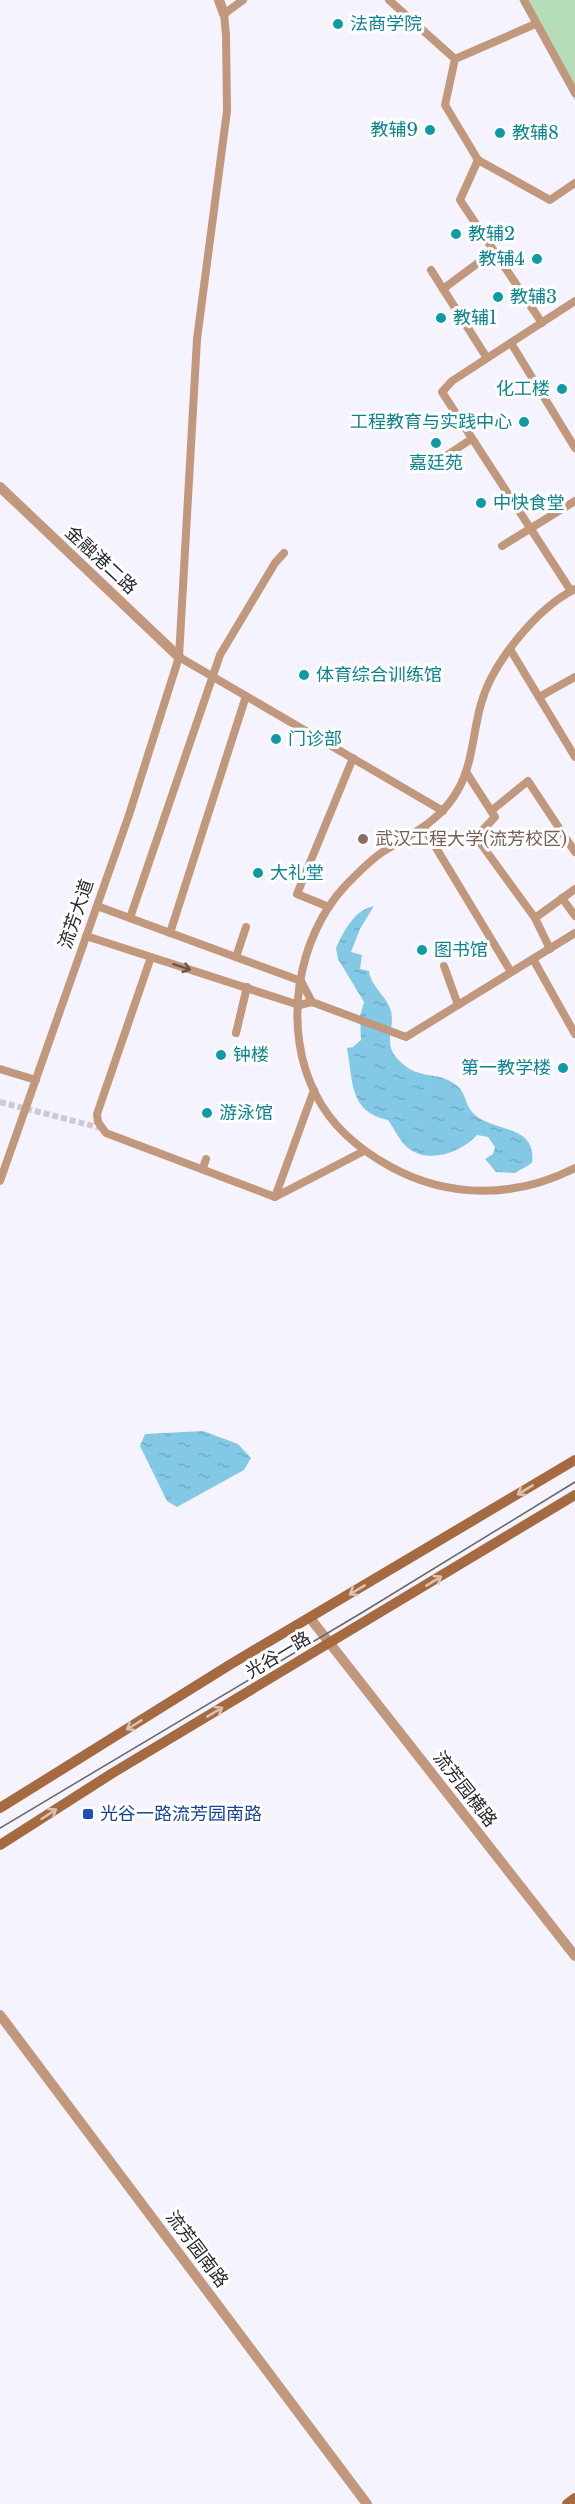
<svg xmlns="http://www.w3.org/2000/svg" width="575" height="2504" viewBox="0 0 575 2504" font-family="'Libre Baskerville','Noto Sans SC',serif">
  <defs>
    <pattern id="water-ripples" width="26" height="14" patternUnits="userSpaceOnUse" patternTransform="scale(1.5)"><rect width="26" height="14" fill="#83c9e6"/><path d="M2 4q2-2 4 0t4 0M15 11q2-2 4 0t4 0" fill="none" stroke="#71adc5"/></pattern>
  </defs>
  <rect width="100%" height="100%" fill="#f5f4fe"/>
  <polygon fill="#b5deb8" points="519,0 575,0 575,101"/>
  <g fill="url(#water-ripples)">
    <path d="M374,906L360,929L351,952L362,955L360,969L369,971C371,987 387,996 391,1011C395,1027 384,1041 395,1056C417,1083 436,1069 456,1085C466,1092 465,1104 472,1112C492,1134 537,1122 532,1163L515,1173L496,1172L485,1159L493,1154L495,1147L488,1137L477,1135C461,1153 428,1164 408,1148C400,1142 394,1128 388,1120C349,1112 353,1081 347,1048L353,1047L361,1040L360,1016L364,1002L338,959L336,948C344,931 354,910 374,906Z"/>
    <polygon points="203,1431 238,1444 251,1458 244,1470 177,1507 167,1501 140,1446 145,1434"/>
  </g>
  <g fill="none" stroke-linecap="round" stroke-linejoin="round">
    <polyline stroke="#cccbd4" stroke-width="6" stroke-dasharray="6 3" stroke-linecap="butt" points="0,1102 101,1128"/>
    <g stroke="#c2987d" stroke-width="8">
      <polyline points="389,0 455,59"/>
      <polyline points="524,0 575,93"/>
      <polyline points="455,59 445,105 478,160 550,200 575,183"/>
      <polyline points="455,59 533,25"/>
      <polyline points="478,160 460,200 542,323"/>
      <polyline points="431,270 487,358"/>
      <polyline points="443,289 494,251"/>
      <polyline points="511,343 575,448"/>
      <polyline points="429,467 470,440"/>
      <polyline points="502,546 575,501"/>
      <path d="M575,589C537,608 492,663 481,704C473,731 473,762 459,788C442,820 414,833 384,851C370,860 357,874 346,885C296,938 282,1030 316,1095C332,1127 360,1150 391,1167C450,1199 516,1198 575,1168"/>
      <polyline points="571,591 442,392 452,381 575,301"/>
      <polyline points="510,649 575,757"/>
      <polyline points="179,657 443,811"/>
      <polyline points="539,697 575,677"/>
      <polyline points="466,772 495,817 476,837 535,918 550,949"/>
      <polyline points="491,811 528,781 575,852"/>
      <polyline points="424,828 511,972"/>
      <polyline points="562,898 575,916"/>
      <polyline points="97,906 301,981 312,1002"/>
      <polyline points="329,907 297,894 353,758"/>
      <polyline points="130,918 220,655 275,563 284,553"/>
      <polyline points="535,918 575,889"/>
      <polyline points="170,933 246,696"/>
      <polyline points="86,936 299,1005 312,1002 406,1037 575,933"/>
      <polyline points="151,957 97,1114 98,1122 106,1133 275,1197 364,1151"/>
      <polyline points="236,957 246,927"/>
      <polyline points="533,959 575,1034"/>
      <polyline points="444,966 458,1005"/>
      <polyline points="236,1033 247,987"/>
      <polyline points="0,1069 36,1080"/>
      <polyline points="203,1168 206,1159"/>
      <polyline points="0,1181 129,815 179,657 197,339 227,111 226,35 224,14 243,0"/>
      <polyline points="275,1197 314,1090"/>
    </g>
    <g stroke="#c2987d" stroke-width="10">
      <polyline points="219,0 224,14"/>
      <polyline points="0,487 179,657"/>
      <polyline points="310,1618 575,1956"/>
      <polyline points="0,2015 367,2504"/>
    </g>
    <g stroke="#a66a40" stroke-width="10">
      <polyline points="0,1808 231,1664 575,1460"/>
      <polyline points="0,1845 111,1774 575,1495"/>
      <polyline points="567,2504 575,2498"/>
    </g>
    <polyline stroke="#67666c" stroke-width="1.5" points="0,1828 363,1612 575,1482"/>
  </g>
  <defs><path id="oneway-shaft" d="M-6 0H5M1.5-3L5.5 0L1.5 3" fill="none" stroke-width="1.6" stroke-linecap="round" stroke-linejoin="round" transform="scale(1.5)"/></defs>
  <use stroke="#66544c" href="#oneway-shaft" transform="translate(182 967) rotate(18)"/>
  <g stroke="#dbc3b3">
    <use href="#oneway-shaft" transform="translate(525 1490) rotate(149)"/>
    <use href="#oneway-shaft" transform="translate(434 1581) rotate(-31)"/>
    <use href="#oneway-shaft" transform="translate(357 1590) rotate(149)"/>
    <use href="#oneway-shaft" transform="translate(215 1712) rotate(-31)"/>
    <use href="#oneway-shaft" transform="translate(134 1725) rotate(148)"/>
    <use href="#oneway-shaft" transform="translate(49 1814) rotate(-33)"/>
  </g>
  <g fill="#0f9aa8" stroke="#fff" stroke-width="2">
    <circle cx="338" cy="24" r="6"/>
    <circle cx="430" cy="130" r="6"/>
    <circle cx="500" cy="133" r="6"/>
    <circle cx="456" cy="234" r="6"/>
    <circle cx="537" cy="259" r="6"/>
    <circle cx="498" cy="297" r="6"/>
    <circle cx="441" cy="318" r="6"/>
    <circle cx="562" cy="389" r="6"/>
    <circle cx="524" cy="422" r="6"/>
    <circle cx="436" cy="443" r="6"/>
    <circle cx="481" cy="503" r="6"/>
    <circle cx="304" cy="675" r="6"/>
    <circle cx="276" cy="739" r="6"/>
    <circle cx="258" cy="873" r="6"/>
    <circle cx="422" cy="950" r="6"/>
    <circle cx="221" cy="1055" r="6"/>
    <circle cx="563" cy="1068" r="6"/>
    <circle cx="207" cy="1113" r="6"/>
  </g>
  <circle fill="#8d6e63" stroke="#fff" stroke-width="2" cx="363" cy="839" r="6"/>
  <rect fill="#1a4fb4" stroke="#fff" stroke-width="2" x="82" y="1808" width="12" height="12" rx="3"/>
  <g text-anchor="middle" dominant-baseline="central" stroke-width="6" stroke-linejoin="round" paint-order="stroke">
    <g font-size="18" fill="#0d838f" stroke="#fff" text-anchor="start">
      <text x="350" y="24">法商学院</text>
      <text x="418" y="130" text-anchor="end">教辅9</text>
      <text x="512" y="133">教辅8</text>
      <text x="468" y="234">教辅2</text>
      <text x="525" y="259" text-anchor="end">教辅4</text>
      <text x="510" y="297">教辅3</text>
      <text x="453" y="318">教辅1</text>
      <text x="550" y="389" text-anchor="end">化工楼</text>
      <text x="512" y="422" text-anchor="end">工程教育与实践中心</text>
      <text x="436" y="463" text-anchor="middle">嘉廷苑</text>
      <text x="493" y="503">中快食堂</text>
      <text x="316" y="675">体育综合训练馆</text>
      <text x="288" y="739">门诊部</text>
      <text x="270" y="873">大礼堂</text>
      <text x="434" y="950">图书馆</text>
      <text x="233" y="1055">钟楼</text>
      <text x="551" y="1068" text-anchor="end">第一教学楼</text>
      <text x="219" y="1113">游泳馆</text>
    </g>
    <g font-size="18" fill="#28272b" stroke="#fff">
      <text transform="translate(101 560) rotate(43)">金融港二路</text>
      <text transform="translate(76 914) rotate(-71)">流芳大道</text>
      <text transform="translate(278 1655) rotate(-31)">光谷一路</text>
      <text transform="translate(465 1789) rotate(52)">流芳园横路</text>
      <text transform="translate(197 2249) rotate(53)">流芳园南路</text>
    </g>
    <g font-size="18" fill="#785e54" stroke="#fff" text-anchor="start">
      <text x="375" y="839">武汉工程大学(流芳校区)</text>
    </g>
    <g font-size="18" fill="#164399" stroke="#fff" text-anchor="start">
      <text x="100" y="1814">光谷一路流芳园南路</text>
    </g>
  </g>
</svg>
